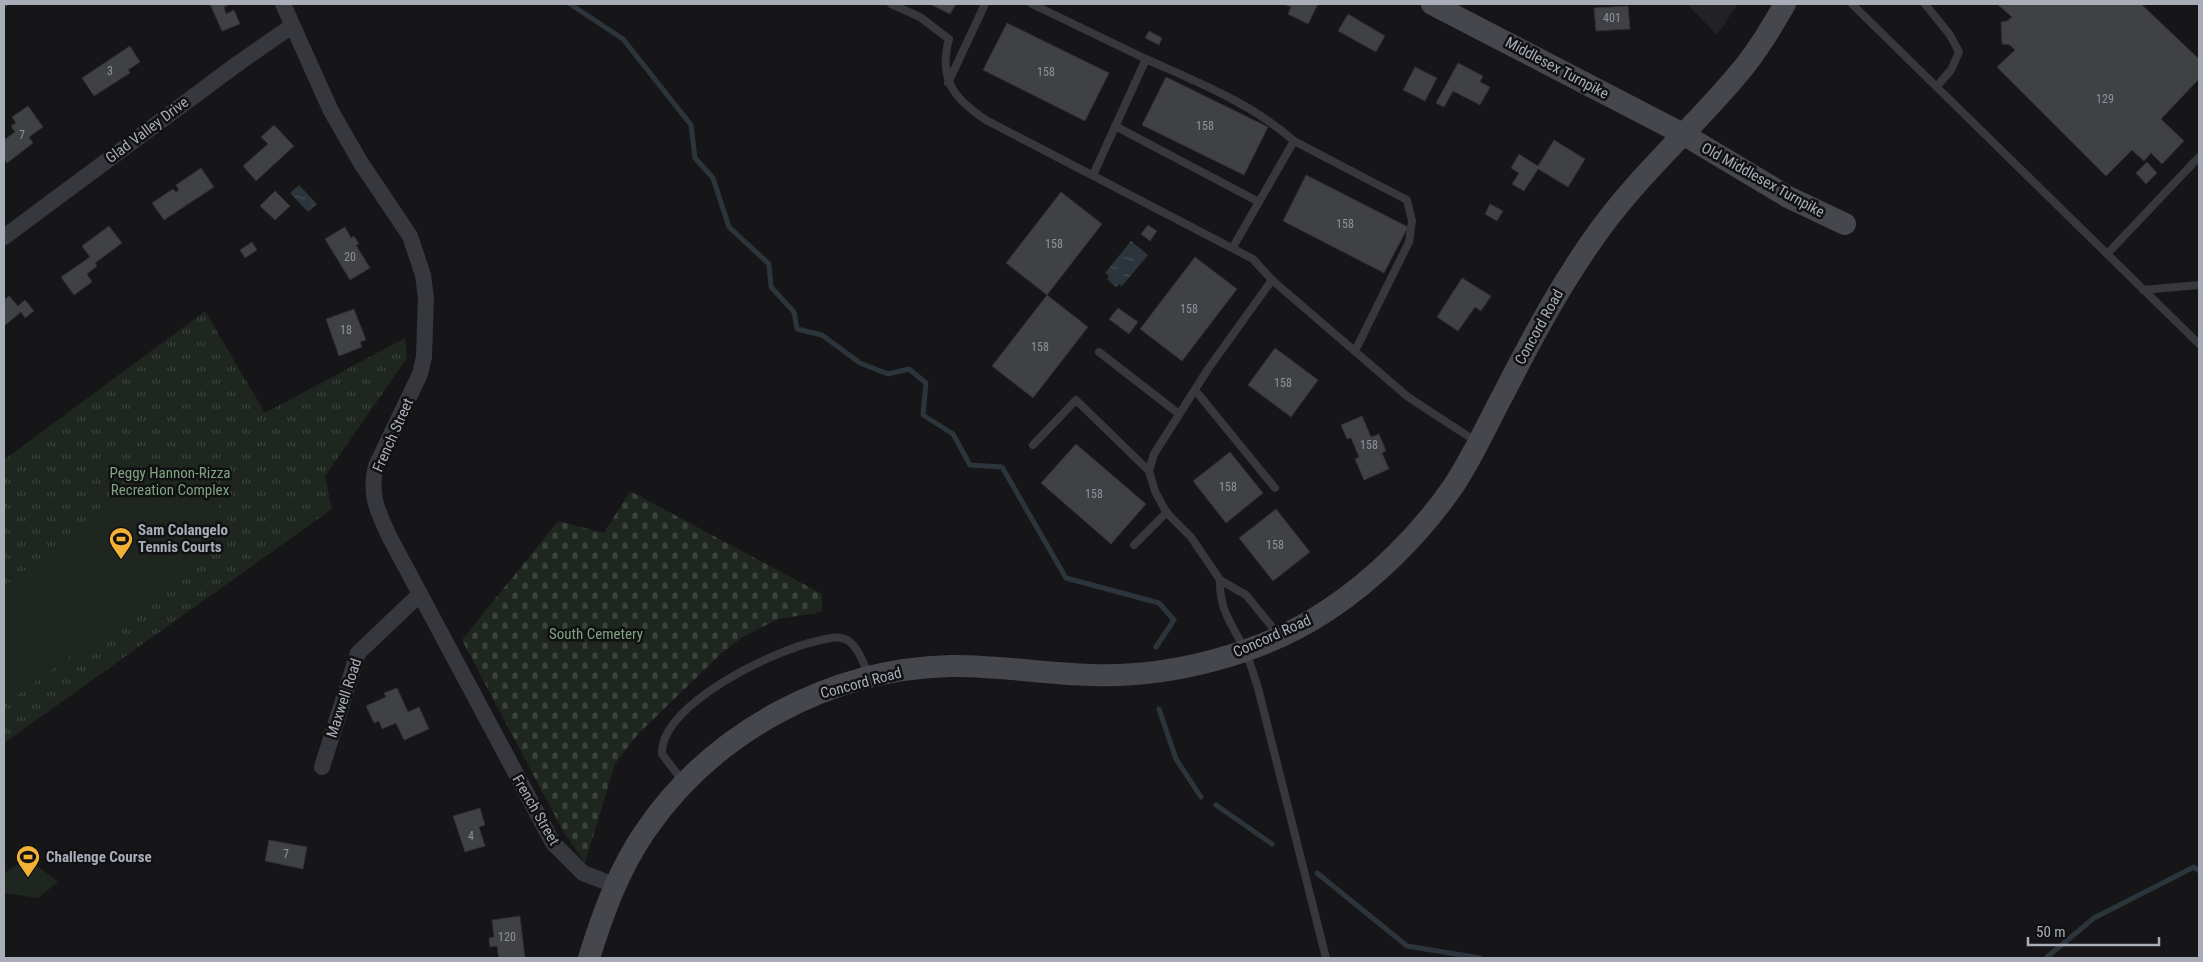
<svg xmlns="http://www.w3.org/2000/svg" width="2203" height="962" viewBox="0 0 2203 962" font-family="'Roboto Condensed',sans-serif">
  <defs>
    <pattern id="cemetery-stones" width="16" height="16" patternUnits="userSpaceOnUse" patternTransform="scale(1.25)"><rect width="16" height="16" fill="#1e261f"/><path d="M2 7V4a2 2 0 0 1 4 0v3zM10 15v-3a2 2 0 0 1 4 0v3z" fill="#3c433d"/></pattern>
    <pattern id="park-tufts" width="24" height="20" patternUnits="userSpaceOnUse" patternTransform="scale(1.25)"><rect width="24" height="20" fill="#1e261f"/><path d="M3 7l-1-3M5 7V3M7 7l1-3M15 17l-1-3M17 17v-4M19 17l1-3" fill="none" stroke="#3c433d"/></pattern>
    <pattern id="water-ripples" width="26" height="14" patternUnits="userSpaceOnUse" patternTransform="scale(1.25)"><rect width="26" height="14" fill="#2c353c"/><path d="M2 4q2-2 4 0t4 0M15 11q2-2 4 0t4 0" fill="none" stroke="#485056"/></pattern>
  </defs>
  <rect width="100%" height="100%" fill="#161618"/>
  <polygon fill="#222225" points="1687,4 1738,4 1717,35"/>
  <polygon fill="url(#cemetery-stones)" points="630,491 822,594 822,612 778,619 743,637 722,653 639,733 615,764 585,863 563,831 462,640 558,521 604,533"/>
  <polygon fill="url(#park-tufts)" points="205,311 265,413 405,338 407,358 325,476 332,509 4,743 4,460"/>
  <g fill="#1e261f">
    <polygon points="181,456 238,533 4,705 4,586"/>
    <polygon points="27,858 58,882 38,898 4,893 4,873"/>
  </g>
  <g fill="url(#water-ripples)">
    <polygon points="299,185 317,204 308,212 290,193"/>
    <polygon points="1131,241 1148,255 1122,286 1119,284 1116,287 1107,279 1109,276 1105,273"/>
  </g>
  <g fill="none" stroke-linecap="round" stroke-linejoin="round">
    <g stroke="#2c353c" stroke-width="5">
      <polyline points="570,4 623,39 691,125 695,158 713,178 729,227 769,264 771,287 794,312 797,329 822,335 860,363 888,374 909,369 926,383 923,415 953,434 970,465 1002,467 1066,578 1159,603 1174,620 1156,647"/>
      <polyline points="4,5 6,4"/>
      <polyline points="1159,709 1176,759 1201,797"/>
      <polyline points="1216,805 1272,844"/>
      <polyline points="1317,873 1407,946 1480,958"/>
      <polyline points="2046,958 2094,918 2194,867 2199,871"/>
    </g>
  </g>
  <g fill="#404145" stroke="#303034">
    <polygon points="210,4 230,4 224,7 226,14 234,10 240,24 222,31"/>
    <polygon points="930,4 956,4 950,14"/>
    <polygon points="1284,4 1318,4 1308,24 1288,14 1291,7"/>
    <polygon points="1997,4 2141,4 2199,59 2199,79 2161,119 2184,141 2162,164 2151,153 2144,161 2132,150 2106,176 1997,67 2015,50 2010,45 2002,44 2001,22 2007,21 2012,17"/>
    <polygon points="1628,6 1630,29 1596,31 1594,8"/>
    <polygon points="1348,14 1385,36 1376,52 1338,31"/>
    <polygon points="1007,23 1109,73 1085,121 983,70"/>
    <polygon points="1149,31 1162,38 1159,45 1145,38"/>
    <polygon points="130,46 140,62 128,70 130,73 94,96 82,78"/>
    <polygon points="1458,63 1483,76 1480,82 1490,87 1480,105 1453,91 1444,107 1436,103"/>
    <polygon points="1415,67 1437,78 1425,101 1403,90"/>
    <polygon points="1166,77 1268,127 1244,175 1142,125"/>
    <polygon points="28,106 43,127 29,137 33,143 7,163 4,159 4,140 15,132 11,126 16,123 12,117"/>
    <polygon points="274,125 294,146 256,181 243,166 268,144 261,137"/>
    <polygon points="1554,140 1585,159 1568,187 1538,169 1524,191 1512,184 1519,173 1511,168 1519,154 1538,166"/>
    <polygon points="2147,162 2157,173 2146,184 2136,173"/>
    <polygon points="201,168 214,187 164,220 152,203 173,189 176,192 179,190 176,185"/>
    <polygon points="1306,175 1408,227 1384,273 1283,221"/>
    <polygon points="275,191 290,206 275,220 260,206"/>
    <polygon points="1061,192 1102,224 1047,295 1006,263"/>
    <polygon points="1490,204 1503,211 1497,221 1485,214"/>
    <polygon points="1148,225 1157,231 1150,241 1141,234"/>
    <polygon points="109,226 122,243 95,263 97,266 87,274 92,282 74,295 61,277 90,257 82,246"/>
    <polygon points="345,227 351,238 354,236 359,244 356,245 370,268 350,280 325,239"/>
    <polygon points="252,242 257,250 245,258 240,250"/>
    <polygon points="1195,257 1237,289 1182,361 1140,329"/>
    <polygon points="1462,278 1491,296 1481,311 1475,307 1458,331 1437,317"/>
    <polygon points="1047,295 1088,327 1033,398 992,366"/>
    <polygon points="9,296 18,306 25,300 34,311 25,318 21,312 4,326 4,300"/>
    <polygon points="1118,308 1138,322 1129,334 1109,319"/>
    <polygon points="354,309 366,340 360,342 362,347 339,356 326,319"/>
    <polygon points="1275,348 1318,380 1291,417 1248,385"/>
    <polygon points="1362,416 1371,437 1379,434 1386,451 1382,453 1389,469 1364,480 1355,459 1359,457 1351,438 1347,439 1341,425"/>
    <polygon points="1076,444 1146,504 1111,544 1041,483"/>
    <polygon points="1230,452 1263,493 1226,523 1193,481"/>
    <polygon points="1276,509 1310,552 1273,581 1239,538"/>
    <polygon points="397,688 408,712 419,707 429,729 404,740 396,723 382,729 379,721 374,723 366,706 386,697 384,693"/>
    <polygon points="480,808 485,825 479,827 485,846 465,852 453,816"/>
    <polygon points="269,840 307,847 303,869 265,861"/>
    <polygon points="520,916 525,958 499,958 497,946 490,947 489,938 494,937 492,920"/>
  </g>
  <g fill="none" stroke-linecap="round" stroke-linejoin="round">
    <g stroke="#37383d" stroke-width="8">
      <path d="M891,4L920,17L949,39C938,79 954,99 986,120L1253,259L1272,280L1408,397L1477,442"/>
      <polyline points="1032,4 1146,59 1093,175"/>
      <polyline points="1852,4 2199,344"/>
      <polyline points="1925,4 1950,35 1959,52 1951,70 1937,86"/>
      <path d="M1146,59C1197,82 1253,104 1294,141"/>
      <polyline points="948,83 985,4"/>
      <polyline points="1115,126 1259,202"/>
      <polyline points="1233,247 1294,141 1407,200 1412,221 1409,242 1355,351"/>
      <polyline points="2107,254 2199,157"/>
      <polyline points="1272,280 1208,369 1154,454 1149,471 1155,491 1166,512 1191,537 1220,580 1246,595 1278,634"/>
      <polyline points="2143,290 2199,285"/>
      <polyline points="1099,352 1179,414"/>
      <polyline points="1195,390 1275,488"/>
      <polyline points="1033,445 1076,400 1149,471"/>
      <polyline points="1134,545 1167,512"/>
      <path d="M1220,580C1219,610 1232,624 1245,650C1250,662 1254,675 1258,688L1326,958"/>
      <path d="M684,783L662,754C660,704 775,650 817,641C826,639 838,635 847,640C858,646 864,665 869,675"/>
    </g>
    <g stroke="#37383d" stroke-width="16">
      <path d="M283,4L331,111L361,163L410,236L423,275L426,298L424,357L420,374L376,466C369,494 377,510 389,536L553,843L583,873L614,885"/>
      <polyline points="4,237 240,62 292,26"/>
      <polyline points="322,767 358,653 420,594"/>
    </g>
    <g stroke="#45474d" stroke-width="22">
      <polyline points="1432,4 1683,134 1788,197 1845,224"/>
      <path d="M589,958C603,913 619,869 646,830C714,731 831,669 950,666C997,665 1044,674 1091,675C1170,678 1262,654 1328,610C1375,579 1420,534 1452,488C1472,459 1487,424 1504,393C1533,336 1563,280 1601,228C1642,172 1695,126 1739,73C1757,52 1771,28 1785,4"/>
    </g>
  </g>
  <defs>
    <g id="stadium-pin" transform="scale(1.25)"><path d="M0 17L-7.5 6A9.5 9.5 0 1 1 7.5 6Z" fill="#f2b134" stroke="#111113"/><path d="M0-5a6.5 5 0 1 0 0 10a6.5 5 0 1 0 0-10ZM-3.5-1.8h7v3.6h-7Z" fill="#111"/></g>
  </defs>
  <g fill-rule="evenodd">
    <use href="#stadium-pin" x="121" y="539"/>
    <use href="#stadium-pin" x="28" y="857"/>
  </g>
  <g text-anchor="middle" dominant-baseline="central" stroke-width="5" stroke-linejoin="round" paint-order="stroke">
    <g font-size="12" fill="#8e929b">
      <text x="1612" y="18">401</text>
      <text x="110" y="71">3</text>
      <text x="1046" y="72">158</text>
      <text x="2105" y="99">129</text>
      <text x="1205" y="126">158</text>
      <text x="22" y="135">7</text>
      <text x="1345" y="224">158</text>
      <text x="1054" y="244">158</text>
      <text x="350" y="257">20</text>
      <text x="1189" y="309">158</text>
      <text x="346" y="330">18</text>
      <text x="1040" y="347">158</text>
      <text x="1283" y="383">158</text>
      <text x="1369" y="445">158</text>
      <text x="1228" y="487">158</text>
      <text x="1094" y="494">158</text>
      <text x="1275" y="545">158</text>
      <text x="471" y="836">4</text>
      <text x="286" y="854">7</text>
      <text x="507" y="937">120</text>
    </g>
    <g font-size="15" fill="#a8adb8" stroke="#111113">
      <text transform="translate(1557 68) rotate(28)">Middlesex Turnpike</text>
      <text transform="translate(147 130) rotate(-37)">Glad Valley Drive</text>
      <text transform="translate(1763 180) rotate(29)">Old Middlesex Turnpike</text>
      <text transform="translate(1539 327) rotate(-61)">Concord Road</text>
      <text transform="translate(393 435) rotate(-66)">French Street</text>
      <text transform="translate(1272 636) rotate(-24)">Concord Road</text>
      <text transform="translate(861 683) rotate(-15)">Concord Road</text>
      <text transform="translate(344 698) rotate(-72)">Maxwell Road</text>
      <text transform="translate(536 810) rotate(60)">French Street</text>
    </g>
    <g font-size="15" fill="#7fa381" stroke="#111113">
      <text x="170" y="473">Peggy Hannon-Rizza<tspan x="170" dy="17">Recreation Complex</tspan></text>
      <text x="596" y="634">South Cemetery</text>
    </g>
    <g font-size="15" font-weight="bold" fill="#a8adb8" stroke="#111113" text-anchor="start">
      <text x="138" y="530">Sam Colangelo<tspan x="138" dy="17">Tennis Courts</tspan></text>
      <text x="46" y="857">Challenge Course</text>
    </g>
  </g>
  <rect width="2203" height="962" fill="none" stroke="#a8adb8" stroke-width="10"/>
  <path d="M2028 937v8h131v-8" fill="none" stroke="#a8adb8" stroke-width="2.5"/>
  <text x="2036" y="937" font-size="15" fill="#a8adb8" stroke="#111113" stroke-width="4" paint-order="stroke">50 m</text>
</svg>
